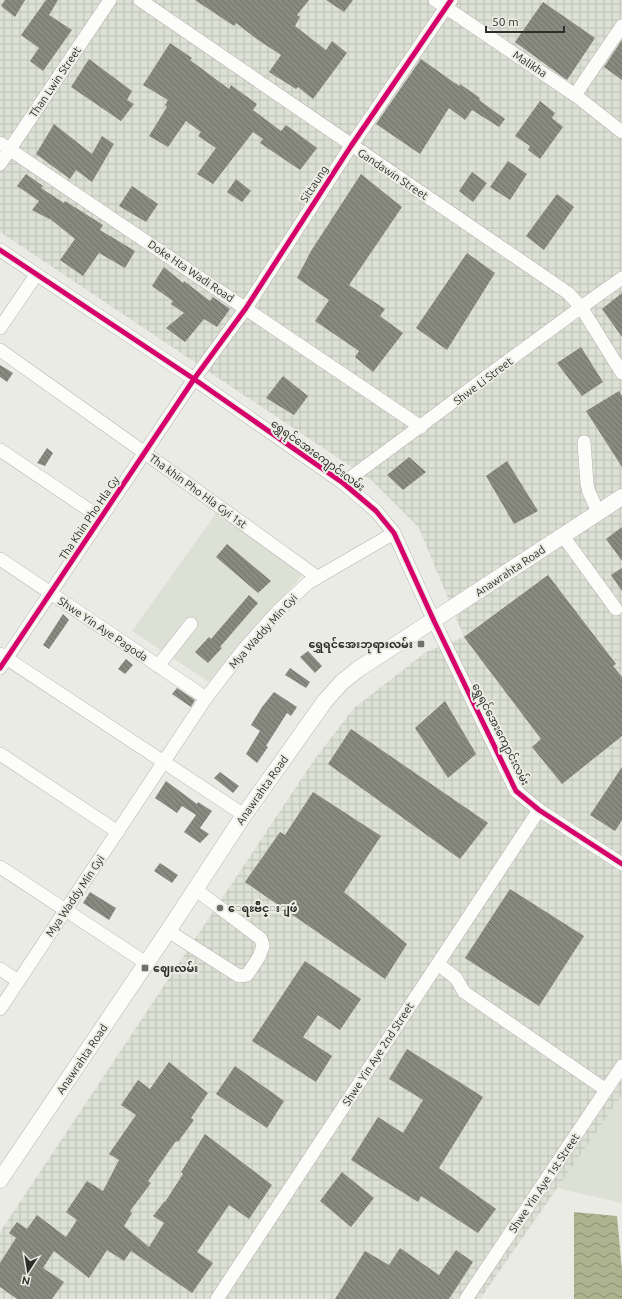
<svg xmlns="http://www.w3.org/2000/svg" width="622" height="1299" viewBox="0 0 622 1299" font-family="Ubuntu,'Noto Sans Myanmar',sans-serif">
  <defs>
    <pattern id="industrial-grid" width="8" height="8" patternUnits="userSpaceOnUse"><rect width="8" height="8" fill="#dde0d4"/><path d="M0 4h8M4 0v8" fill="none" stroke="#bec0b6"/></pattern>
    <pattern id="water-waves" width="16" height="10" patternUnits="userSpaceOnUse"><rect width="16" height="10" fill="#adb28f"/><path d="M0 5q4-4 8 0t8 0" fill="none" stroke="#8d9175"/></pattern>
    <pattern id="building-back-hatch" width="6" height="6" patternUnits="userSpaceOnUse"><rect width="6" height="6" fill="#898a7f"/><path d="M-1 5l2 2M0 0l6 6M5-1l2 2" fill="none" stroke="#707168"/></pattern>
  </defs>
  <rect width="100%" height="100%" fill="#eaebe5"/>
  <g fill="#dde0d4">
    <polygon points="217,512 303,574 209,682 132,631"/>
    <polygon points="622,1095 622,1203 557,1188"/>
  </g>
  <polygon fill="url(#industrial-grid)" points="0,0 622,0 622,1095 480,1299 0,1299 0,1232 314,760 354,708 426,652 464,637 419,528 371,480 0,232"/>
  <polygon fill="url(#water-waves)" points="574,1212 617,1216 622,1270 622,1299 574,1299"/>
  <g fill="url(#building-back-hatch)">
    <polygon points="5,0 25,0 15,17 1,6"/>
    <polygon points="46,0 58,0 49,15 72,30 43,71 30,61 39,48 21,35"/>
    <polygon points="195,0 309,0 297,15 300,17 295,26 326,50 332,41 347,53 313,99 298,87 296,89 269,72 281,55 258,40 236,23 234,26"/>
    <polygon points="326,0 353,0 344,12"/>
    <polygon points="543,2 595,38 567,80 515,42"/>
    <polygon points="622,40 622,80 604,67"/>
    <polygon points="170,43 192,58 190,60 229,89 231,85 257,104 253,110 281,131 286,125 317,148 300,170 260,143 263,139 253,132 213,184 197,174 216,148 198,136 201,132 186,121 168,147 149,136 167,107 165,105 168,100 143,85"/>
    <polygon points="89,59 132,91 127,100 134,104 121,121 71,87"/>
    <polygon points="421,59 459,86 460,84 480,98 479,100 505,119 499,127 472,110 465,120 449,108 420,154 376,124"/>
    <polygon points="540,101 555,113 552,118 563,127 540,159 528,150 530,146 515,136"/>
    <polygon points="54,124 92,154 102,136 114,144 92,182 76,170 70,179 36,154"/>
    <polygon points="508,161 527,174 510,200 490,187"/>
    <polygon points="472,172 487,183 473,202 459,191"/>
    <polygon points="26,174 43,186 41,188 64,203 65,201 103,225 100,230 135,251 125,268 99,253 83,276 60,260 75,239 49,218 49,219 32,210 39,201 17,186"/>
    <polygon points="361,174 402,207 349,285 385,309 380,316 403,333 373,372 355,357 359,351 315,321 329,300 297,278 311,251"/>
    <polygon points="236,179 251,191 242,202 227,192"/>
    <polygon points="132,186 158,204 146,222 119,206"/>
    <polygon points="557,194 574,207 544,250 526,236"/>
    <polygon points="467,253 495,273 447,350 416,328"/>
    <polygon points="164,267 183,283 184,281 210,301 213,297 230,309 217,327 204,319 185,342 166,328 184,313 171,304 173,301 152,286"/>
    <polygon points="622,293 622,337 602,309"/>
    <polygon points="581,347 603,382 582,396 557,363"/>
    <polygon points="0,365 13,373 7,382 0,377"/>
    <polygon points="283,376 308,396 294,415 266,398"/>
    <polygon points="619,391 622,396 622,467 586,411"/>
    <polygon points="47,448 53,453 45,466 37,463"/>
    <polygon points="409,457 426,472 403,490 387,475"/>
    <polygon points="507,461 538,511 514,524 486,476"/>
    <polygon points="622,527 622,561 606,539"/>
    <polygon points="227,544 271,581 258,593 216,557"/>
    <polygon points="622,568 622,591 611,575"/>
    <polygon points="548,575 616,664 613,666 622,677 622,736 562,784 532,747 541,739 464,637"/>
    <polygon points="249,595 258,603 220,647 222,648 208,663 195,652 209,637 211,639"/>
    <polygon points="63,614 69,620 49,649 43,645"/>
    <polygon points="308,651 322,666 315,673 300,657"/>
    <polygon points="126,659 133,665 125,674 118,669"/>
    <polygon points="290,668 310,682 306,688 285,675"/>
    <polygon points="177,688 195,700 191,707 172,694"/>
    <polygon points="274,692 297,707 291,716 287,713 266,746 268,747 257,763 246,754 260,731 251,725 262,707"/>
    <polygon points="445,701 476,754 448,778 415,728"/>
    <polygon points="351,729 488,823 460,859 328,764"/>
    <polygon points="622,767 622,820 615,831 590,815"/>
    <polygon points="220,772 239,786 233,793 214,778"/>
    <polygon points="166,781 197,804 198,802 212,811 200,828 209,834 200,843 184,832 196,815 182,806 177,813 155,798"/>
    <polygon points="313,792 381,836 344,892 407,944 385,979 245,882 280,832 285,835"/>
    <polygon points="160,863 178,875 172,883 154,871"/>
    <polygon points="510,889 584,936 539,1006 465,958"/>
    <polygon points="90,892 116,908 109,920 83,903"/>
    <polygon points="305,961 361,999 340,1030 318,1015 303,1037 332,1056 316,1082 252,1041"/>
    <polygon points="407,1049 483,1097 439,1168 496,1209 478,1233 421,1196 418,1202 351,1160 378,1117 403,1133 423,1100 389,1079"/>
    <polygon points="169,1062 208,1093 191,1118 194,1120 178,1142 176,1141 148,1181 151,1183 130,1211 132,1213 124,1226 149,1247 164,1223 153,1216 164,1202 165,1202 183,1174 181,1172 205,1134 272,1185 249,1219 229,1205 197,1252 213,1263 192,1293 131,1251 124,1261 107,1250 89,1278 54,1251 43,1268 64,1282 52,1299 17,1299 0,1287 0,1263 16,1238 9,1233 17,1222 27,1229 37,1215 66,1237 77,1220 66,1212 87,1181 103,1191 119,1160 109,1154 136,1115 121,1105 138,1080 150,1089"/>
    <polygon points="235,1066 284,1101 267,1128 216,1094"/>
    <polygon points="342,1172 374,1198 351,1227 320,1201"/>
    <polygon points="400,1248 439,1275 456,1250 473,1262 449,1299 335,1299 365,1251 389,1265"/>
  </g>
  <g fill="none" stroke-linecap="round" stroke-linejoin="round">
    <g stroke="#b4b5b1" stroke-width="14">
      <g id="minor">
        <polyline points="140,0 568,293 581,307 622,373"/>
        <polyline points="435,0 575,95 622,132"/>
        <polyline points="575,95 622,26"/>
        <polyline points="0,143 421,427"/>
        <polyline points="0,164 110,0"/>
        <polyline points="0,250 194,379 343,483 376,511 394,533 434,621 516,791 539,810 622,864"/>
        <polyline points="0,328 36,275"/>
        <polyline points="0,350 145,453 317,577"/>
        <polyline points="584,442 587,484 589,492 598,512"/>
        <polyline points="0,450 101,518"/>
        <path d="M343,483C437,415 528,344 622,278"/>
        <polyline points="563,536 616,609"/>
        <polyline points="0,559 206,698"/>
        <polyline points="0,654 244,815"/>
        <polyline points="158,666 191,624"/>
        <polyline points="0,668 194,379 246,308 351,146 451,0"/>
        <polyline points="0,754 118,832"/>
        <polyline points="0,867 146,963"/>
        <polyline points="168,931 239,976 247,975 259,957 263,946 261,939 195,889"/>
        <polyline points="438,964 456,978 464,992 606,1090"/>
        <polyline points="0,969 18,981"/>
        <polyline points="0,1009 206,698 243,650 277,612 308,583 394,533"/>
        <polyline points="217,1299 539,810"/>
        <polyline points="466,1299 622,1066"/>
      </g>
    </g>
    <g stroke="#b4b5b1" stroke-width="17">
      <polyline id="major" points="0,1180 168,931 244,815 325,701 342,682 357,670 622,497"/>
    </g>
    <use href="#minor" stroke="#fcfcfb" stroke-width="13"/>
    <use href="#major" stroke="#fcfcfb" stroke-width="16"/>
    <g stroke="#ebede3" stroke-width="8">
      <g id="cycleway">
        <polyline points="0,250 194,379 343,483 376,511 394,533 434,621 516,791 539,810 622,864"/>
        <polyline points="0,668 194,379 246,308 351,146 451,0"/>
      </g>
    </g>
    <use href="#cycleway" stroke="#d6006c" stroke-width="5"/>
  </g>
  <g fill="#70706c" stroke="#ebede3" stroke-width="1.5">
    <rect x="417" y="640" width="8" height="8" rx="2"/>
    <circle cx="220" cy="908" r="4"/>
    <rect x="141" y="964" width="8" height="8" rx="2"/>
  </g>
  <g text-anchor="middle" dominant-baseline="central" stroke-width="4" stroke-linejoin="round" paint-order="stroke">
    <g font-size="11" fill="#2e2e2b" stroke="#ebede3">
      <text transform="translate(530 64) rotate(34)">Malikha</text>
      <text transform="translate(55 82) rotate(-56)">Than Lwin Street</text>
      <text transform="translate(393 174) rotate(34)">Gandawin Street</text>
      <text transform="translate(314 184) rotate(-57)">Sittaung</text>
      <text transform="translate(191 271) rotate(34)">Doke Hta Wadi Road</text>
      <text transform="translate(483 381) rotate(-37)">Shwe Li Street</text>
      <text transform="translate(318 455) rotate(36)">ရွှေရင်အေးကျောင်းလမ်း</text>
      <text transform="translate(198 491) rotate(36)">Tha khin Pho Hla Gyi 1st</text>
      <text transform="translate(89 518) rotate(-56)">Tha Khin Pho Hla Gy</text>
      <text transform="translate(510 571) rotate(-34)">Anawrahta Road</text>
      <text transform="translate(103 629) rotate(34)">Shwe Yin Aye Pagoda</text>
      <text transform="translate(263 631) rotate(-48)">Mya Waddy Min Gyi</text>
      <text transform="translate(501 734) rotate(63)">ရွှေရင်အေးကျောင်းလမ်း</text>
      <text transform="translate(262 790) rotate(-55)">Anawrahta Road</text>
      <text transform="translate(75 896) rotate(-56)">Mya Waddy Min Gyi</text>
      <text transform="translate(378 1054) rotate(-57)">Shwe Yin Aye 2nd Street</text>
      <text transform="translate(82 1059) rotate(-56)">Anawrahta Road</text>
      <text transform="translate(544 1183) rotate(-56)">Shwe Yin Aye 1st Street</text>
    </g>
    <g font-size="11" font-weight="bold" fill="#2e2e2b" stroke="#ebede3" text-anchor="start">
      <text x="413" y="644" text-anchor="end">ရွှေရင်အေးဘုရားလမ်း</text>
      <text x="228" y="908">ေရႊဗ်ိဳင္းျဖဴ</text>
      <text x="153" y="968">ဈေးလမ်း</text>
    </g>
  </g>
  <g transform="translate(28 1271) rotate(192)" stroke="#ebede3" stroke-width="3" paint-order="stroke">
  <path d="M0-3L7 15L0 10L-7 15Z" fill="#2e2e2b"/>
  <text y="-6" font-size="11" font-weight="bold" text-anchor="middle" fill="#2e2e2b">N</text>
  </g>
  <path d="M486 26v6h78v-6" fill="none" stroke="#2e2e2b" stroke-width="2"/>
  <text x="492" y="26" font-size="12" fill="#2e2e2b" stroke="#ebede3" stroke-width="3" paint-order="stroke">50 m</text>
</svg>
